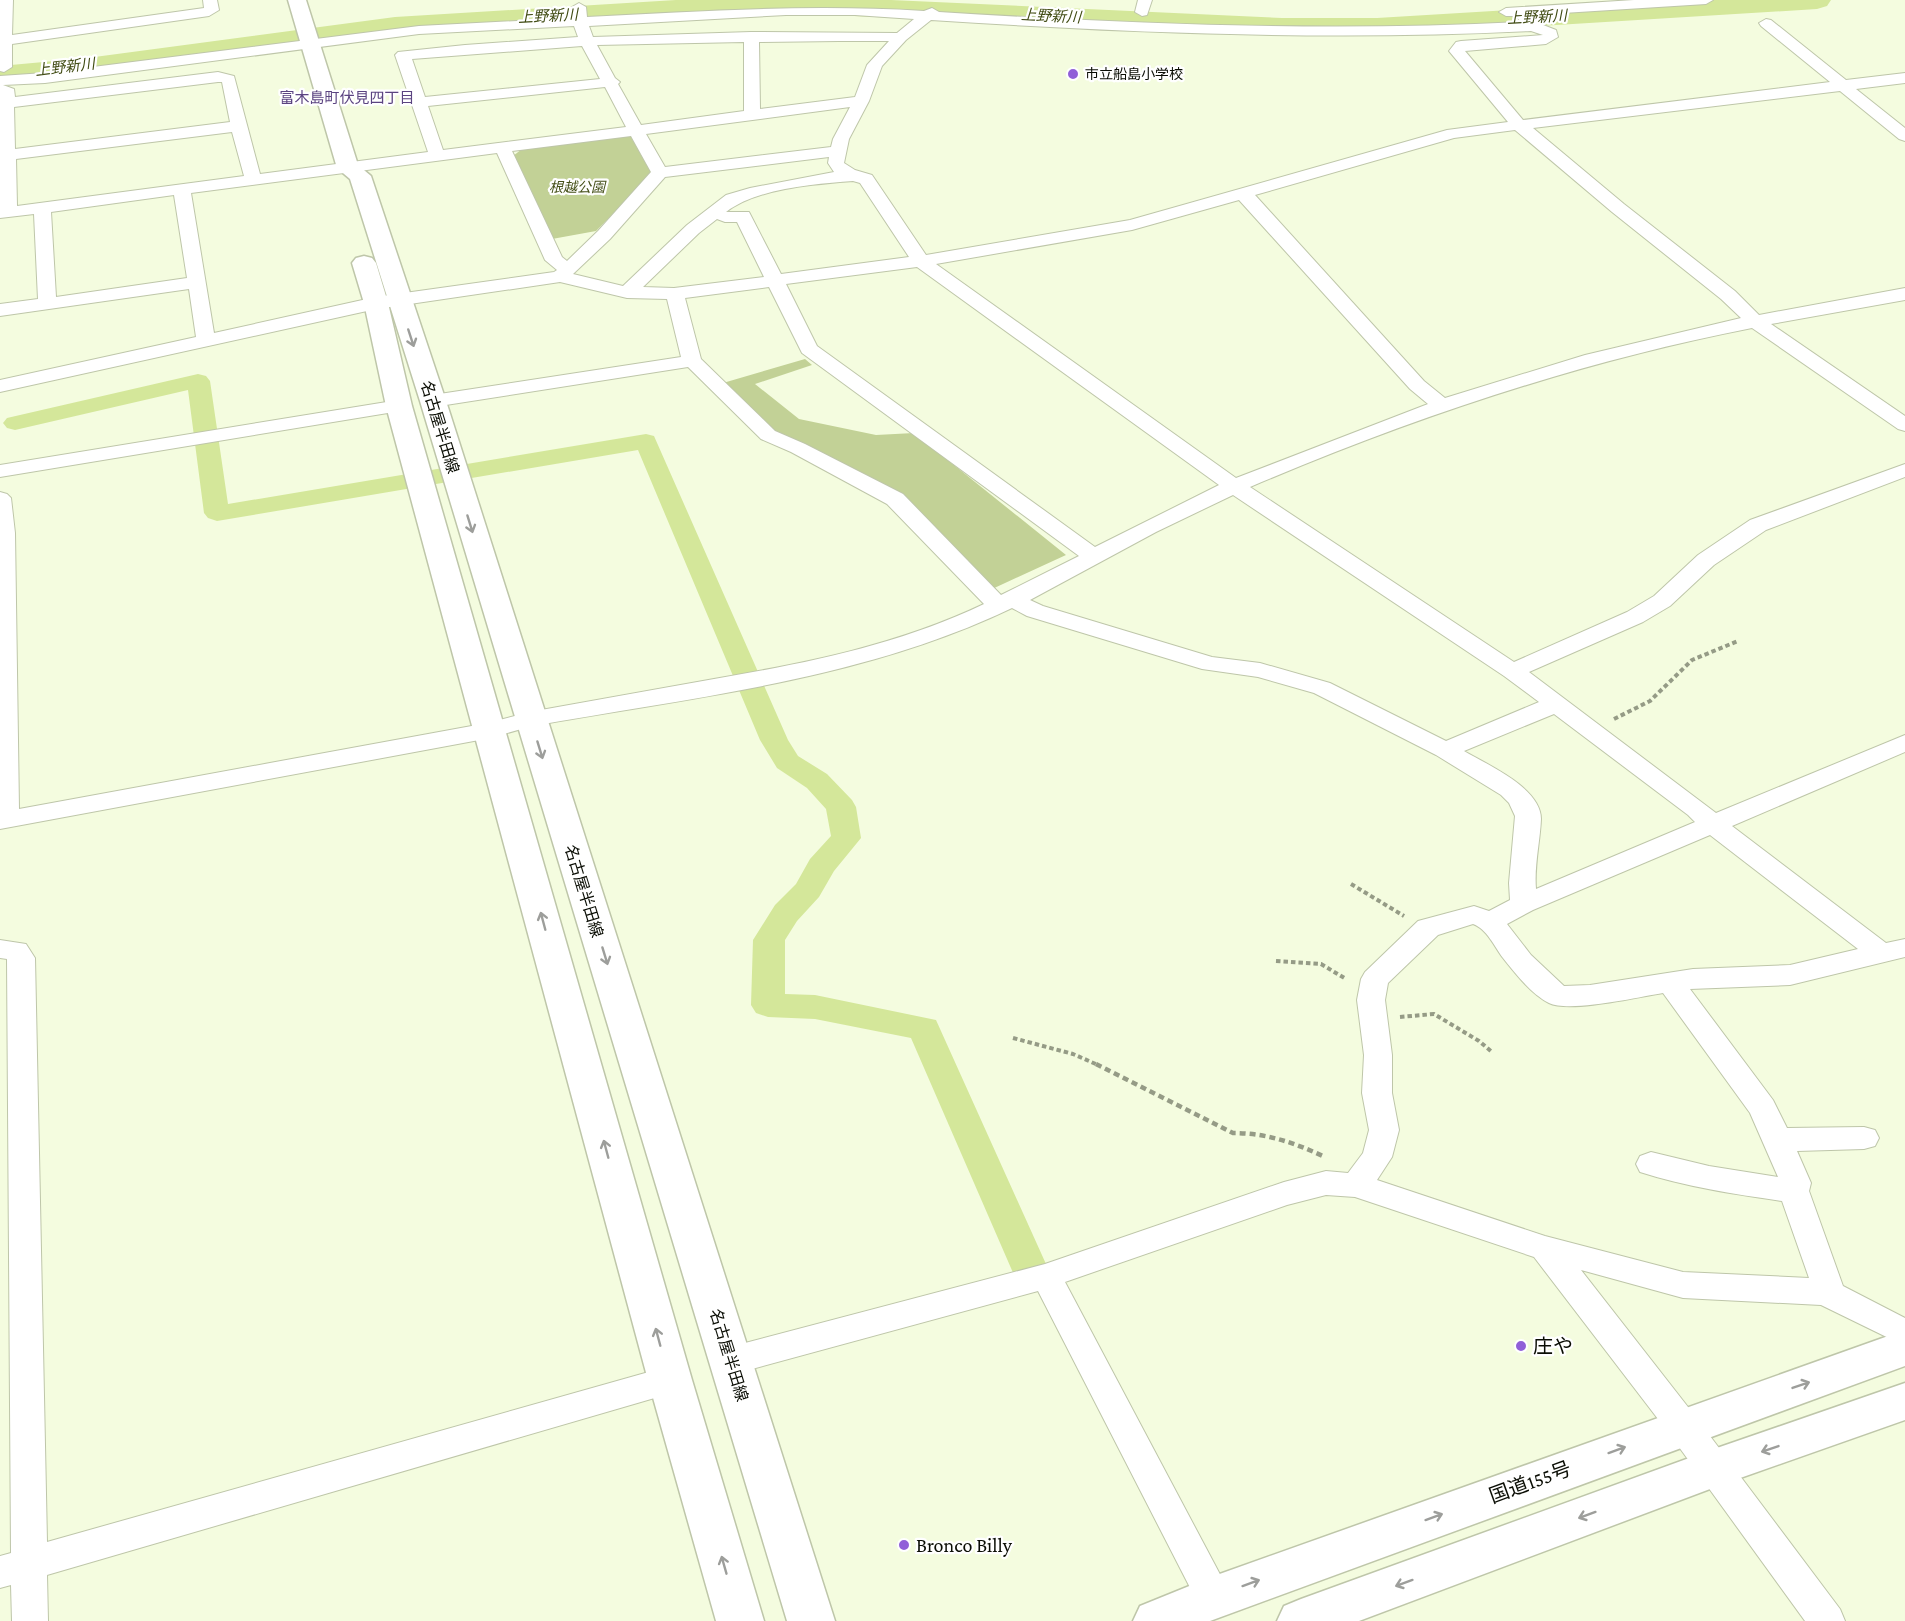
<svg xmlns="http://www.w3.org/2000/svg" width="1905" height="1621" viewBox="0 0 1905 1621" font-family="'Crimson Pro','Noto Sans JP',serif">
  <rect width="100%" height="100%" fill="#f4fcdf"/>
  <g fill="#c2d196">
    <polygon points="623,136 631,137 652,174 596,231 552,239 513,156 522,149"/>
    <polygon points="805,359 812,365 755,384 799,419 876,435 914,433 1066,555 990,590 900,497 771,430 723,383"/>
  </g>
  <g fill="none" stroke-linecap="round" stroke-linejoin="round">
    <polygon fill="#d4e79a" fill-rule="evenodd" points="198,374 206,376 210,381 228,504 646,434 654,436 788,740 798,756 827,774 852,800 856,807 861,838 834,871 819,897 797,921 785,940 785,994 815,995 936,1020 1046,1264 1040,1275 1027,1279 1014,1275 911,1038 815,1019 768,1017 756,1013 751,1005 753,940 775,905 796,884 810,859 831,836 826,809 807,788 777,768 760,740 638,450 217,521 208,518 204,513 188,390 15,430 7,428 3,423 7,418"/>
    <polygon fill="#d4e79a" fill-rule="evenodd" points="676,0 891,0 1282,18 1377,18 1675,0 1831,0 1827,6 1817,9 1377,36 1282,36 769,12 395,35 87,76 0,84 0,66 87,58 395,17"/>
    <g stroke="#bec6a9" stroke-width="2">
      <g id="minor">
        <polygon points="0,0 13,0 12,35 204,8 203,0 217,0 219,10 209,16 12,44 12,67 4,72 0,71"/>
        <polygon points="1138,0 1152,0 1147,15 1142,16 1135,12"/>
        <path d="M1634,0H1713L1706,4L1531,15L1538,23L1556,30L1558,37L1546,44L1465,51L1523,120L1830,82L1761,26L1759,23L1766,19L1771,20L1846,80L1905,73V83L1856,89L1905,128V141L1899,139L1840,91L1533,128L1624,204L1735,291L1759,315L1905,288V300L1771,324L1905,416V431L1898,429L1752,328C1578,362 1412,418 1250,487L1514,662L1627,612L1654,596L1698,555L1750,520L1905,464V477L1766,530L1714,565L1670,606L1643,622L1529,672L1716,813L1905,735V752L1732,826L1886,943L1905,939V957L1790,985L1690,989L1773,1100L1787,1128L1864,1127L1875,1130L1879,1138L1875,1146L1864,1149L1797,1151L1811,1183L1809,1191L1843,1286L1905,1318V1346L1821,1305L1683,1298L1581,1270L1695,1416L1840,1609L1845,1621H1805L1671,1436L1534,1257L1355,1197L1326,1195L1287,1205L1065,1282L1232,1597L1227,1609L1214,1614L1201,1609L1038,1291L730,1375L718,1371L713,1361L718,1351L730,1347L1045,1264L1284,1182L1326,1171L1348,1173L1363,1153L1369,1130L1362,1093L1364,1055L1357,1000L1361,979L1365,972L1418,921L1474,906L1489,911L1510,900L1509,883L1515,816L1509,803L1501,795L1436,755L1314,693L1258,677L1202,669L1027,616L1012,608C862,680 694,697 532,726L490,738L0,829V492L7,494L11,498L15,533L19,809L488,723L530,712C591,701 652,690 714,679C807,663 898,645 984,604L887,504L791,452L761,439L688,367L433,407L426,405L423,401L426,397L433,395L681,357L667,299L627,298L560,282L376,309L0,392V380L196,337L189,289L0,316V304L38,299L34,214L0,218V86L2,85L0,86V76L45,73L419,26L573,18L572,7L579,3L586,7L587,17C700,11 812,4 924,11L932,8L939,12C1133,24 1327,32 1521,22L1516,16H1506L1499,12L1506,8ZM786,15H855L914,19L897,33L751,32L593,37L589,26ZM931,20C1131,33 1331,41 1531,31L1543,35L1461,41L1456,42L1449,51L1508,122L1447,130L1130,220L926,255L872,175L855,170L844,163L849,139L869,101L882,66L906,40ZM574,26L578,37L465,45L398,52L395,55L428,152L260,174L234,76L218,72L15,97L14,89L3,85L45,83L419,34ZM839,41H889L867,65L855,97L760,109L759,42ZM744,42V111L641,125L618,84L620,82L615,78L597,45ZM582,46L600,79L425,97L412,59ZM218,82H222L230,122L15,149L14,107ZM605,87L626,127L443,150L428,106ZM850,107L833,139L831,147L665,167L646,134ZM1515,130L1612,212L1721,299L1741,318L1585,355L1445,398L1424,381L1255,195L1454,138ZM232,132L244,176L17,206L16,159ZM631,136L651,172L598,231L567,261L562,257L512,151ZM497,153L545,260L557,270L554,272L376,297L214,333L191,193ZM829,157L828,163L834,172L750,188L726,195L687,225L623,286L573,274L610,239L665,177ZM853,181L860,183L909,257L781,274L749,212H726C757,188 815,184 853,181ZM174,195L187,278L56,297L51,212ZM1239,200L1410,389L1428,404L1236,478L936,264L1132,230ZM717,219L725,222H737L764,277L674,288L643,287L699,233ZM917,267L1219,485L1095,547L817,346L786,284ZM769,287L802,353L1079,556L1001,595L903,494L805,444L775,431L701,359L685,298ZM1233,495L1504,676L1539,702L1446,741L1330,683L1260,663L1212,657L1043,606L1030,600L1156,532ZM1554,714L1688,815L1695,822L1536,889C1534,866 1540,842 1541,819C1541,788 1488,765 1464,751ZM1710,835L1858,949L1790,965L1693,969L1590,985L1564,986L1531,955L1507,924L1533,910ZM1473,924C1487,929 1494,946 1503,958C1515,973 1531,994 1549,1003C1569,1013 1639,997 1663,993L1750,1113L1778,1177L1709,1166L1651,1152L1640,1156L1636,1164L1640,1172C1687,1187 1734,1194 1782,1201L1809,1278L1683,1272L1545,1236L1377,1180L1392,1157L1399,1130L1392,1093V1055L1385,1000L1388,983L1438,935Z"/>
        <polygon points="399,400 406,402 409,406 406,410 0,477 0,465"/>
        <polygon points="0,940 26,944 35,958 47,1542 670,1366 682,1370 687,1380 682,1390 47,1575 48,1621 12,1621 11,1585 0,1588 0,1556 11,1553 7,959 0,958"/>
      </g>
    </g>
    <g stroke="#bec6a9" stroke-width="3">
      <g id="primary">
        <polygon points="288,0 306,0 358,165 371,176 446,401 835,1621 787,1621 420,401 350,179 337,168"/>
        <polygon points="364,256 372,258 376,263 388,303 412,406 692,1380 764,1621 716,1621 648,1380 386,406 364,303 352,263 356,258"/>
      </g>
    </g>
    <g stroke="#bec6a9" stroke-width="3">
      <g id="trunk">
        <polygon points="1905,1330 1905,1366 1210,1621 1133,1621 1140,1606 1214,1576"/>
        <polygon points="1905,1383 1905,1420 1726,1483 1359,1621 1277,1621 1284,1606 1301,1599 1714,1449"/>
      </g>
    </g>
    <g stroke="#959b86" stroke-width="4" stroke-dasharray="4.5 3" stroke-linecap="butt">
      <polyline points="1614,719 1650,701 1692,660 1738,641"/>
      <polyline points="1351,884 1404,916"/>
      <polyline points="1276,961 1321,964 1346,979"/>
      <polyline points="1400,1017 1434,1014 1479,1041 1492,1052"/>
      <polyline points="1013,1038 1073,1054 1098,1065"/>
    </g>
    <path stroke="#959b86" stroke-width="4.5" stroke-dasharray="6 4" stroke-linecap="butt" d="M1096,1064L1233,1133C1267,1133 1295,1143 1325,1157"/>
    <use href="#minor" fill="#fff" fill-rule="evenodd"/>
    <use href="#primary" fill="#fff" fill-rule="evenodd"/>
    <use href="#trunk" fill="#fff" fill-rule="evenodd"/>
  </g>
  <defs><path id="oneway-shaft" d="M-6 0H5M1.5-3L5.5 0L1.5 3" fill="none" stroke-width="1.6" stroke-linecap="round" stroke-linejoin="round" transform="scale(1.5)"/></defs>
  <g stroke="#9d9e9b">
    <use href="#oneway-shaft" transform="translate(411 338) rotate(72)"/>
    <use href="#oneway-shaft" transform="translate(470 524) rotate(73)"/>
    <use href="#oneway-shaft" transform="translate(540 750) rotate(73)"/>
    <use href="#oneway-shaft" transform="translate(543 921) rotate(-105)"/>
    <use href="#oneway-shaft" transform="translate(605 956) rotate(73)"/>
    <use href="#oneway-shaft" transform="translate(606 1149) rotate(-105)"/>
    <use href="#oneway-shaft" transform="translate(658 1337) rotate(-105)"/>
    <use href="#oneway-shaft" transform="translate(1801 1385) rotate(-19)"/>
    <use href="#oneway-shaft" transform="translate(1770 1449) rotate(161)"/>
    <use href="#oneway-shaft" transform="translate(1617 1450) rotate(-20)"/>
    <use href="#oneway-shaft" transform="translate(1587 1515) rotate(160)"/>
    <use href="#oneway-shaft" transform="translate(1434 1517) rotate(-20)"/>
    <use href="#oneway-shaft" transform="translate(724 1565) rotate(-106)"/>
    <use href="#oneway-shaft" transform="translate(1251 1583) rotate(-20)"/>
    <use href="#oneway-shaft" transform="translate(1404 1583) rotate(160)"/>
  </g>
  <g fill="#905fd8" stroke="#fff" stroke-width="2">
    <circle cx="1073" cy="74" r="6"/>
    <circle cx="1521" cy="1346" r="6"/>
    <circle cx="904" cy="1545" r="6"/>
  </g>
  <g text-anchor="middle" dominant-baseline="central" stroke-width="4.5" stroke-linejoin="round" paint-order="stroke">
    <g font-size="14" fill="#0a0d04" stroke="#fff" text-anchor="start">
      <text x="1085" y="74">市立船島小学校</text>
    </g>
    <g font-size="14" font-style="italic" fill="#455019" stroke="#fff">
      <text x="577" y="187">根越公園</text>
    </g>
    <g font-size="15" font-style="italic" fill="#404b13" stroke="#fff">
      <text transform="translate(548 16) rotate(-3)">上野新川</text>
      <text transform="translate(1051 16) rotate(3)">上野新川</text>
      <text transform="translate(1537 17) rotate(-3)">上野新川</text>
      <text transform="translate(65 67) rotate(-7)">上野新川</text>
    </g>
    <g font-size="15" fill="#5b4481" stroke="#fff">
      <text x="347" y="98">富木島町伏見四丁目</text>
    </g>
    <g font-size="16" fill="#0a0d04" stroke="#fff">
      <text transform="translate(440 427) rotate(73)">名古屋半田線</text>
      <text transform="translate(584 891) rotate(73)">名古屋半田線</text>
      <text transform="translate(729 1355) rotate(73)">名古屋半田線</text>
    </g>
    <g font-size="20" fill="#0a0d04" stroke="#fff" text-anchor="start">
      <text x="1533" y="1346">庄や</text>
      <text x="916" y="1545">Bronco Billy</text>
    </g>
    <g font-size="20" fill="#0a0d04" stroke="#fff">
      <text transform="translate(1530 1482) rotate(-20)">国道155号</text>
    </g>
  </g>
</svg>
